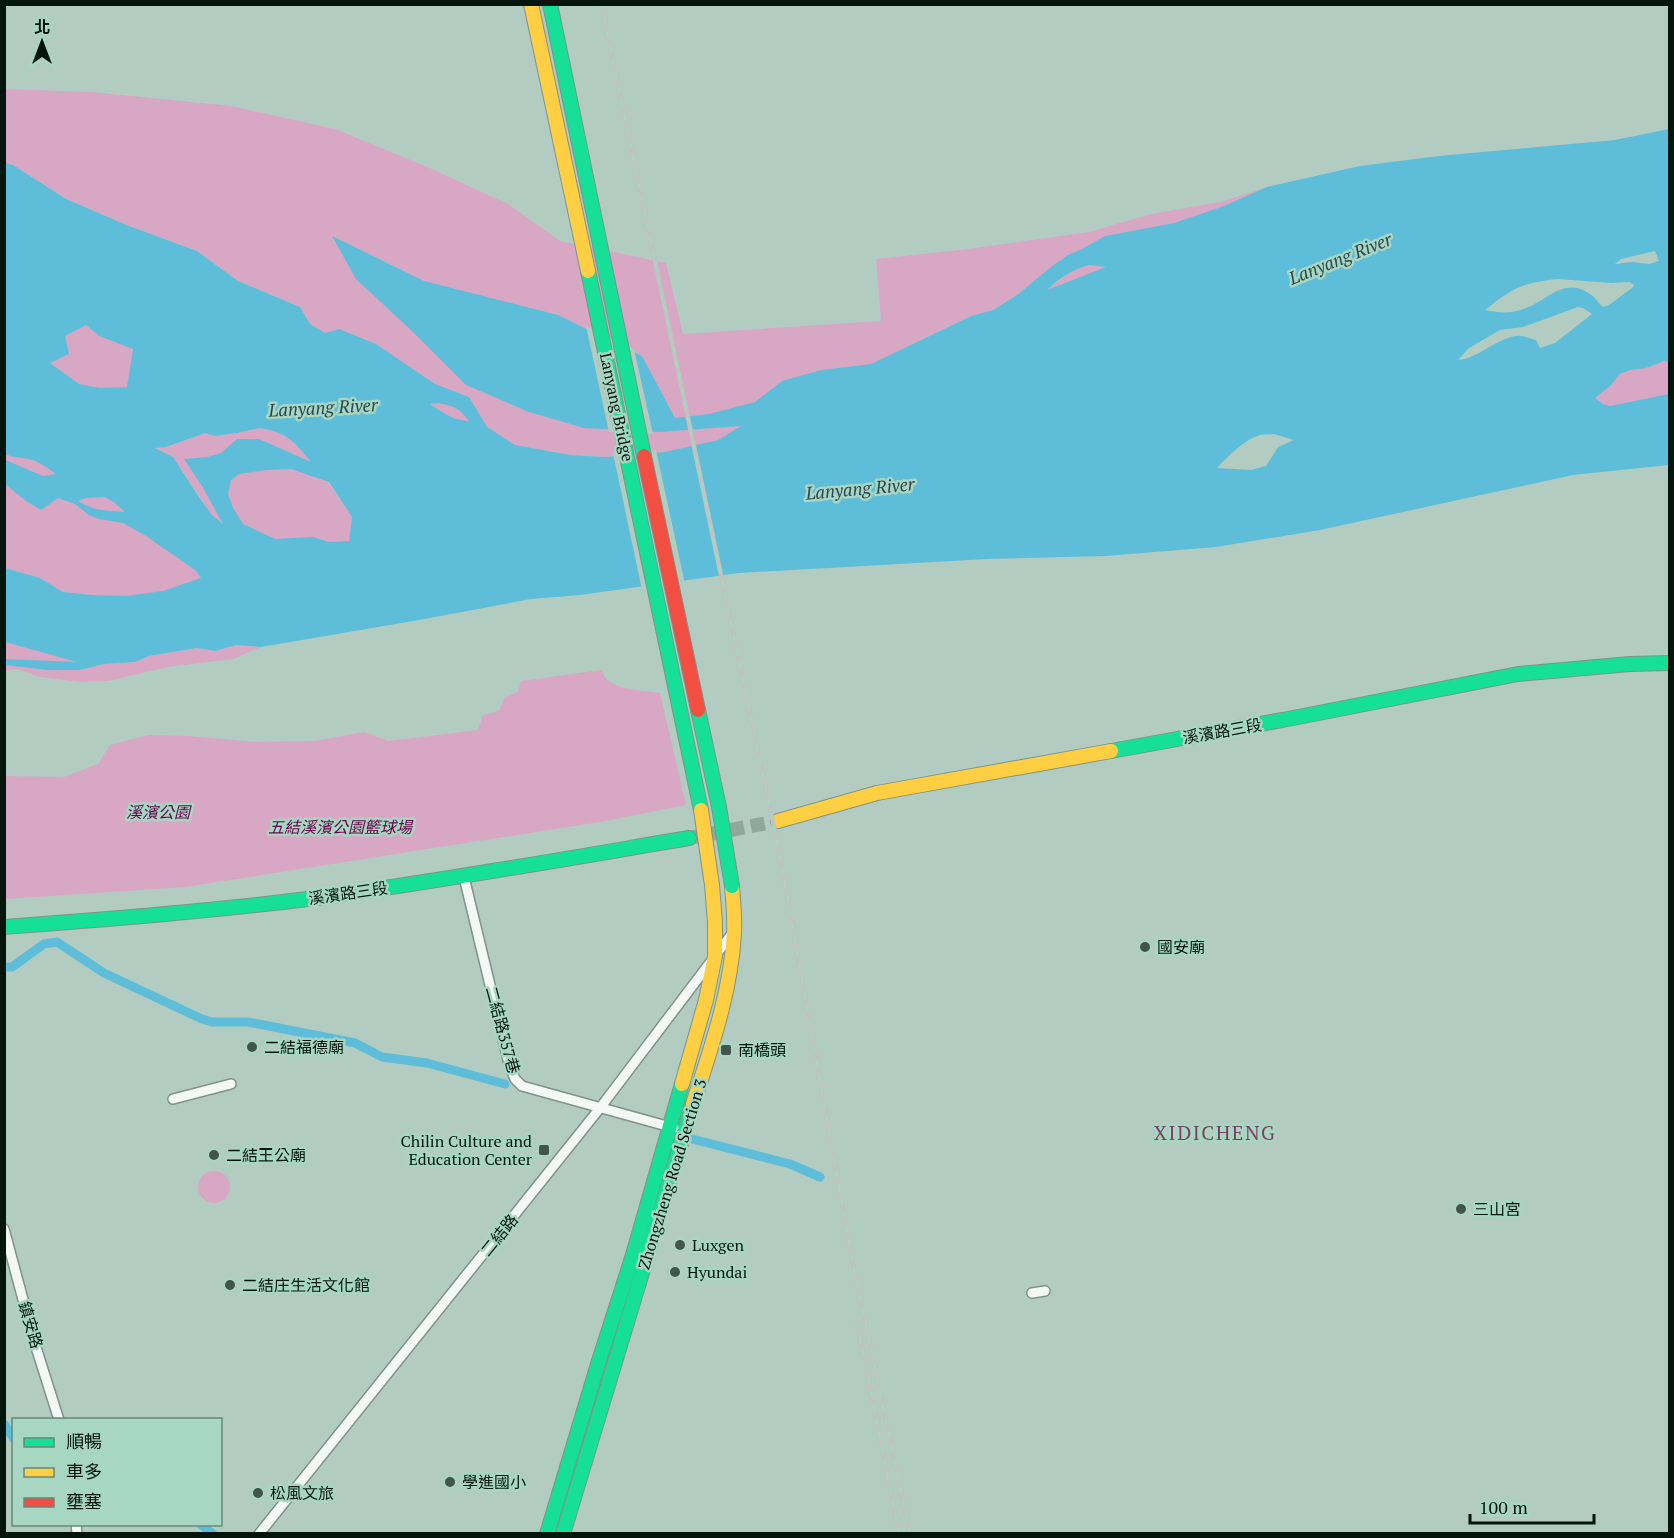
<svg xmlns="http://www.w3.org/2000/svg" width="1674" height="1538" viewBox="0 0 1674 1538" font-family="'PT Serif','Noto Sans TC',serif">
  <rect width="100%" height="100%" fill="#b2ccc1"/>
  <g fill="#d8a7c4">
    <polygon points="5,89 91,92 231,106 335,129 425,166 508,204 560,241 666,263 683,334 881,321 876,259 969,249 1089,232 1151,214 1221,202 1267,187 1230,213 1052,266 1017,295 993,310 971,316 908,346 712,449 604,457 570,455 516,446 447,415 310,324 300,307 238,281 197,251 129,226 66,199 13,165 5,163"/>
    <polygon points="1089,265 1108,267 1044,291 1078,267"/>
    <polygon points="35,304 221,367 73,402 5,315"/>
    <polygon points="1664,361 1669,362 1669,407 1449,459 1599,378"/>
    <path d="M258,428C265,429 272,429 277,431C302,440 337,495 352,517L349,541L337,553L276,543L225,526L212,515L173,457L154,447H166L205,433L215,436L237,433Z"/>
    <polygon points="4,444 233,554 169,605 63,592 40,578 5,568"/>
    <polygon points="4,642 80,662 104,664 134,662 149,656 198,648 215,651 236,645 261,647 233,659 168,667 108,681 80,682 40,677 17,669 5,671"/>
    <path d="M601,670C603,673 604,676 606,679C618,690 644,691 660,693L686,805L600,822L185,887L5,899V776L64,777L98,764L110,745L148,735L189,736L257,742L314,741L364,732L389,741L478,730L483,715L499,711L505,697L518,692L521,681Z"/>
    <circle cx="214" cy="1187" r="16"/>
  </g>
  <path fill="#5ebeda" fill-rule="evenodd" d="M1669,129V362L1664,361L1646,368L1630,370L1620,374L1610,386L1595,398L1603,404L1610,406L1669,394V465L1573,475L1320,530L1216,547L1106,556L987,559L739,573L580,595L531,599L419,620L261,647L236,645L215,651L197,648L149,656L135,662L104,664L80,670H47L5,665V659L77,662L5,642V568L40,578L63,592L92,595L126,596L163,591L201,578L195,570L146,536L123,523L99,519L89,515L75,504L58,498L41,510L26,501L5,484V460L43,476L56,474C48,468 40,462 29,459C20,457 13,458 5,454V163L13,165L66,199L129,226L197,251L238,281L300,307L310,324L325,333L339,329L376,344L435,384L469,397L487,427L515,445L570,455L605,457L665,452L718,440L741,426L659,432L584,428L529,412L466,385L413,332L356,279L332,236L424,281L558,315L642,356L675,418L709,414L755,402L782,381L821,370L871,364L971,316L993,310L1017,295L1052,266L1068,255L1082,249L1105,236L1174,223L1224,206L1267,187L1360,166L1439,156L1615,140ZM1655,251L1659,261L1649,264L1632,262L1615,264L1621,259ZM1089,265L1106,267L1047,290C1058,279 1073,269 1089,265ZM1558,279L1611,283L1630,282L1634,285L1632,288L1609,305L1603,307C1598,303 1595,297 1590,294C1564,276 1548,300 1526,308C1510,314 1501,313 1485,310C1513,288 1521,283 1558,279ZM1578,307L1583,308L1592,314L1555,343L1540,348L1536,340C1531,339 1526,337 1522,336C1502,333 1479,359 1458,360L1469,348L1500,330L1523,327ZM86,325L99,336L133,349L127,387L99,388L79,384L50,363L69,354L65,336ZM438,403C454,406 459,408 469,421C454,421 442,412 430,404ZM259,428C286,432 294,441 311,462L259,439H237L221,453L207,457L184,459L202,486L223,524L212,515L199,497L173,457L155,448L166,447L205,433L215,436L237,433ZM1274,434L1294,440L1278,447L1266,466L1251,470L1217,468C1228,456 1244,440 1260,435C1264,434 1270,435 1274,434ZM291,469L329,482L352,517L349,541L329,542L313,537L275,539L243,524L233,508L228,494L231,480L239,474L267,470ZM105,497L115,503L125,512C105,510 97,512 78,501L86,498Z"/>
  <g fill="#b2ccc1">
    <polygon points="586,326 634,349 653,434 609,432"/>
    <polygon points="656,450 685,584 642,590 613,453"/>
  </g>
  <g fill="none" stroke-linecap="round" stroke-linejoin="round">
    <g stroke="#5ebeda" stroke-width="9">
      <polyline points="4,967 12,967 44,944 57,942 104,973 202,1019 212,1022 248,1022 355,1043 382,1057 427,1063 505,1084"/>
      <polyline points="692,1139 790,1164 820,1177"/>
      <polyline points="4,1424 14,1439"/>
      <polyline points="200,1524 213,1534"/>
    </g>
    <polyline stroke="#8fa79d" stroke-width="14" stroke-dasharray="14 7" stroke-linecap="butt" points="689,838 778,821"/>
    <g stroke="#7f938b" stroke-width="12">
      <g id="street">
        <polyline points="464,877 509,1064 515,1079 522,1086 674,1128"/>
        <polyline points="173,1099 231,1084"/>
        <polyline points="4,1229 35,1344 59,1420"/>
        <polyline points="1032,1293 1045,1291"/>
        <polyline points="76,1524 77,1534"/>
        <polyline points="259,1534 600,1108 731,935"/>
      </g>
    </g>
    <g stroke="#7f938b" stroke-width="16">
      <g id="fast">
        <polyline points="550,4 644,456"/>
        <polyline points="588,271 701,810"/>
        <polyline points="698,710 719,807"/>
        <polyline points="1111,751 1288,719 1518,674 1630,664 1670,663"/>
        <path d="M4,927C108,919 213,911 316,898C441,881 565,859 689,838"/>
        <polyline points="547,1534 598,1364 633,1255 682,1084"/>
        <polyline points="563,1534 693,1104"/>
      </g>
    </g>
    <g stroke="#7f938b" stroke-width="16">
      <g id="slow">
        <polyline points="531,4 588,271"/>
        <polyline points="778,821 877,793 1111,751"/>
        <polyline points="682,1084 706,1000 715,956 715,922 712,885"/>
        <path d="M693,1104C711,1048 731,992 734,933C735,917 733,901 732,886"/>
      </g>
    </g>
    <g stroke="#7f938b" stroke-width="16">
      <polyline id="jam" points="644,456 698,710"/>
    </g>
    <use href="#street" stroke="#f3f7f6" stroke-width="9"/>
    <use href="#fast" stroke="#16e098" stroke-width="14"/>
    <use href="#slow" stroke="#ffcf43" stroke-width="14"/>
    <use href="#jam" stroke="#f24e42" stroke-width="14"/>
    <g stroke="#bdc4c1" stroke-width="4.5">
      <g id="rail">
        <polyline points="601,4 779,851 853,1264 910,1534"/>
        <polyline points="857,1322 899,1534"/>
      </g>
    </g>
    <use href="#rail" stroke="#a7d6c2" stroke-width="2" stroke-dasharray="7" stroke-linecap="butt"/>
    <g stroke="#7f938b" stroke-width="16" stroke-linecap="butt">
      <polyline id="fast-bridge" points="719,807 732,886"/>
    </g>
    <g stroke="#7f938b" stroke-width="16" stroke-linecap="butt">
      <polyline id="slow-bridge" points="701,810 712,885"/>
    </g>
    <use href="#fast-bridge" stroke="#16e098" stroke-width="14"/>
    <use href="#slow-bridge" stroke="#ffcf43" stroke-width="14"/>
  </g>
  <g fill="#41554d" stroke="#a7d6c2" stroke-width="2">
    <circle cx="1145" cy="947" r="6"/>
    <circle cx="252" cy="1047" r="6"/>
    <rect x="720" y="1044" width="12" height="12" rx="3"/>
    <rect x="538" y="1144" width="12" height="12" rx="3"/>
    <circle cx="214" cy="1155" r="6"/>
    <circle cx="1461" cy="1209" r="6"/>
    <circle cx="680" cy="1245" r="6"/>
    <circle cx="675" cy="1272" r="6"/>
    <circle cx="230" cy="1285" r="6"/>
    <circle cx="450" cy="1482" r="6"/>
    <circle cx="258" cy="1493" r="6"/>
  </g>
  <g text-anchor="middle" dominant-baseline="central" stroke-width="5" stroke-linejoin="round" paint-order="stroke">
    <g font-size="16" fill="#04150e" stroke="#a7d6c2">
      <text transform="translate(617 407) rotate(78)">Lanyang Bridge</text>
      <text transform="translate(1222 731) rotate(-10)">溪濱路三段</text>
      <text transform="translate(348 893) rotate(-8)">溪濱路三段</text>
      <text transform="translate(503 1030) rotate(75)">二結路357巷</text>
      <text transform="translate(672 1174) rotate(-73)">Zhongzheng Road Section 3</text>
      <text transform="translate(499 1235) rotate(-51)">二結路</text>
      <text transform="translate(31 1325) rotate(74)">鎮安路</text>
    </g>
    <g font-size="16" font-style="italic" fill="#690049" stroke="#a7d6c2">
      <text x="158" y="812">溪濱公園</text>
      <text x="340" y="827">五結溪濱公園籃球場</text>
    </g>
    <g font-size="16" fill="#04150e" stroke="#a7d6c2" text-anchor="start">
      <text x="1157" y="947">國安廟</text>
      <text x="264" y="1047">二結福德廟</text>
      <text x="738" y="1050">南橋頭</text>
      <text x="532" y="1141" text-anchor="end">Chilin Culture and<tspan x="532" dy="18">Education Center</tspan></text>
      <text x="226" y="1155">二結王公廟</text>
      <text x="1473" y="1209">三山宮</text>
      <text x="692" y="1245">Luxgen</text>
      <text x="687" y="1272">Hyundai</text>
      <text x="242" y="1285">二結庄生活文化館</text>
      <text x="462" y="1482">學進國小</text>
      <text x="270" y="1493">松風文旅</text>
    </g>
    <g font-size="18" font-style="italic" fill="#2c4651" stroke="#a7d6c2">
      <text transform="translate(1340 258) rotate(-22)">Lanyang River</text>
      <text transform="translate(323 407) rotate(-3)">Lanyang River</text>
      <text transform="translate(860 488) rotate(-5)">Lanyang River</text>
    </g>
    <g font-size="20" letter-spacing="1.5" fill="#7e3e63" stroke="#a7d6c2">
      <text x="1215" y="1132">XIDICHENG</text>
    </g>
  </g>
  <rect width="1674" height="1538" fill="none" stroke="#04150e" stroke-width="12"/>
  <rect x="12" y="1418" width="210" height="108" fill="#a7d6c2" stroke="#66897a" stroke-width="1.5"/>
  <rect x="24" y="1438" width="30" height="9" fill="#16e098" stroke="#66897a" stroke-width="1.5"/>
  <text x="66" y="1448" font-size="18" fill="#04150e">順暢</text>
  <rect x="24" y="1468" width="30" height="9" fill="#ffcf43" stroke="#66897a" stroke-width="1.5"/>
  <text x="66" y="1478" font-size="18" fill="#04150e">車多</text>
  <rect x="24" y="1498" width="30" height="9" fill="#f24e42" stroke="#66897a" stroke-width="1.5"/>
  <text x="66" y="1508" font-size="18" fill="#04150e">壅塞</text>
  <g transform="translate(42 42)" stroke="#a7d6c2" stroke-width="4.5" paint-order="stroke">
  <path d="M0-4.5L10 22L0 15L-10 22Z" fill="#04150e"/>
  <text y="-9" font-size="16" font-weight="bold" text-anchor="middle" fill="#04150e">北</text>
  </g>
  <path d="M1470 1514v9h124v-9" fill="none" stroke="#04150e" stroke-width="3"/>
  <text x="1479" y="1514" font-size="18" fill="#04150e" stroke="#a7d6c2" stroke-width="4.5" paint-order="stroke">100 m</text>
</svg>
